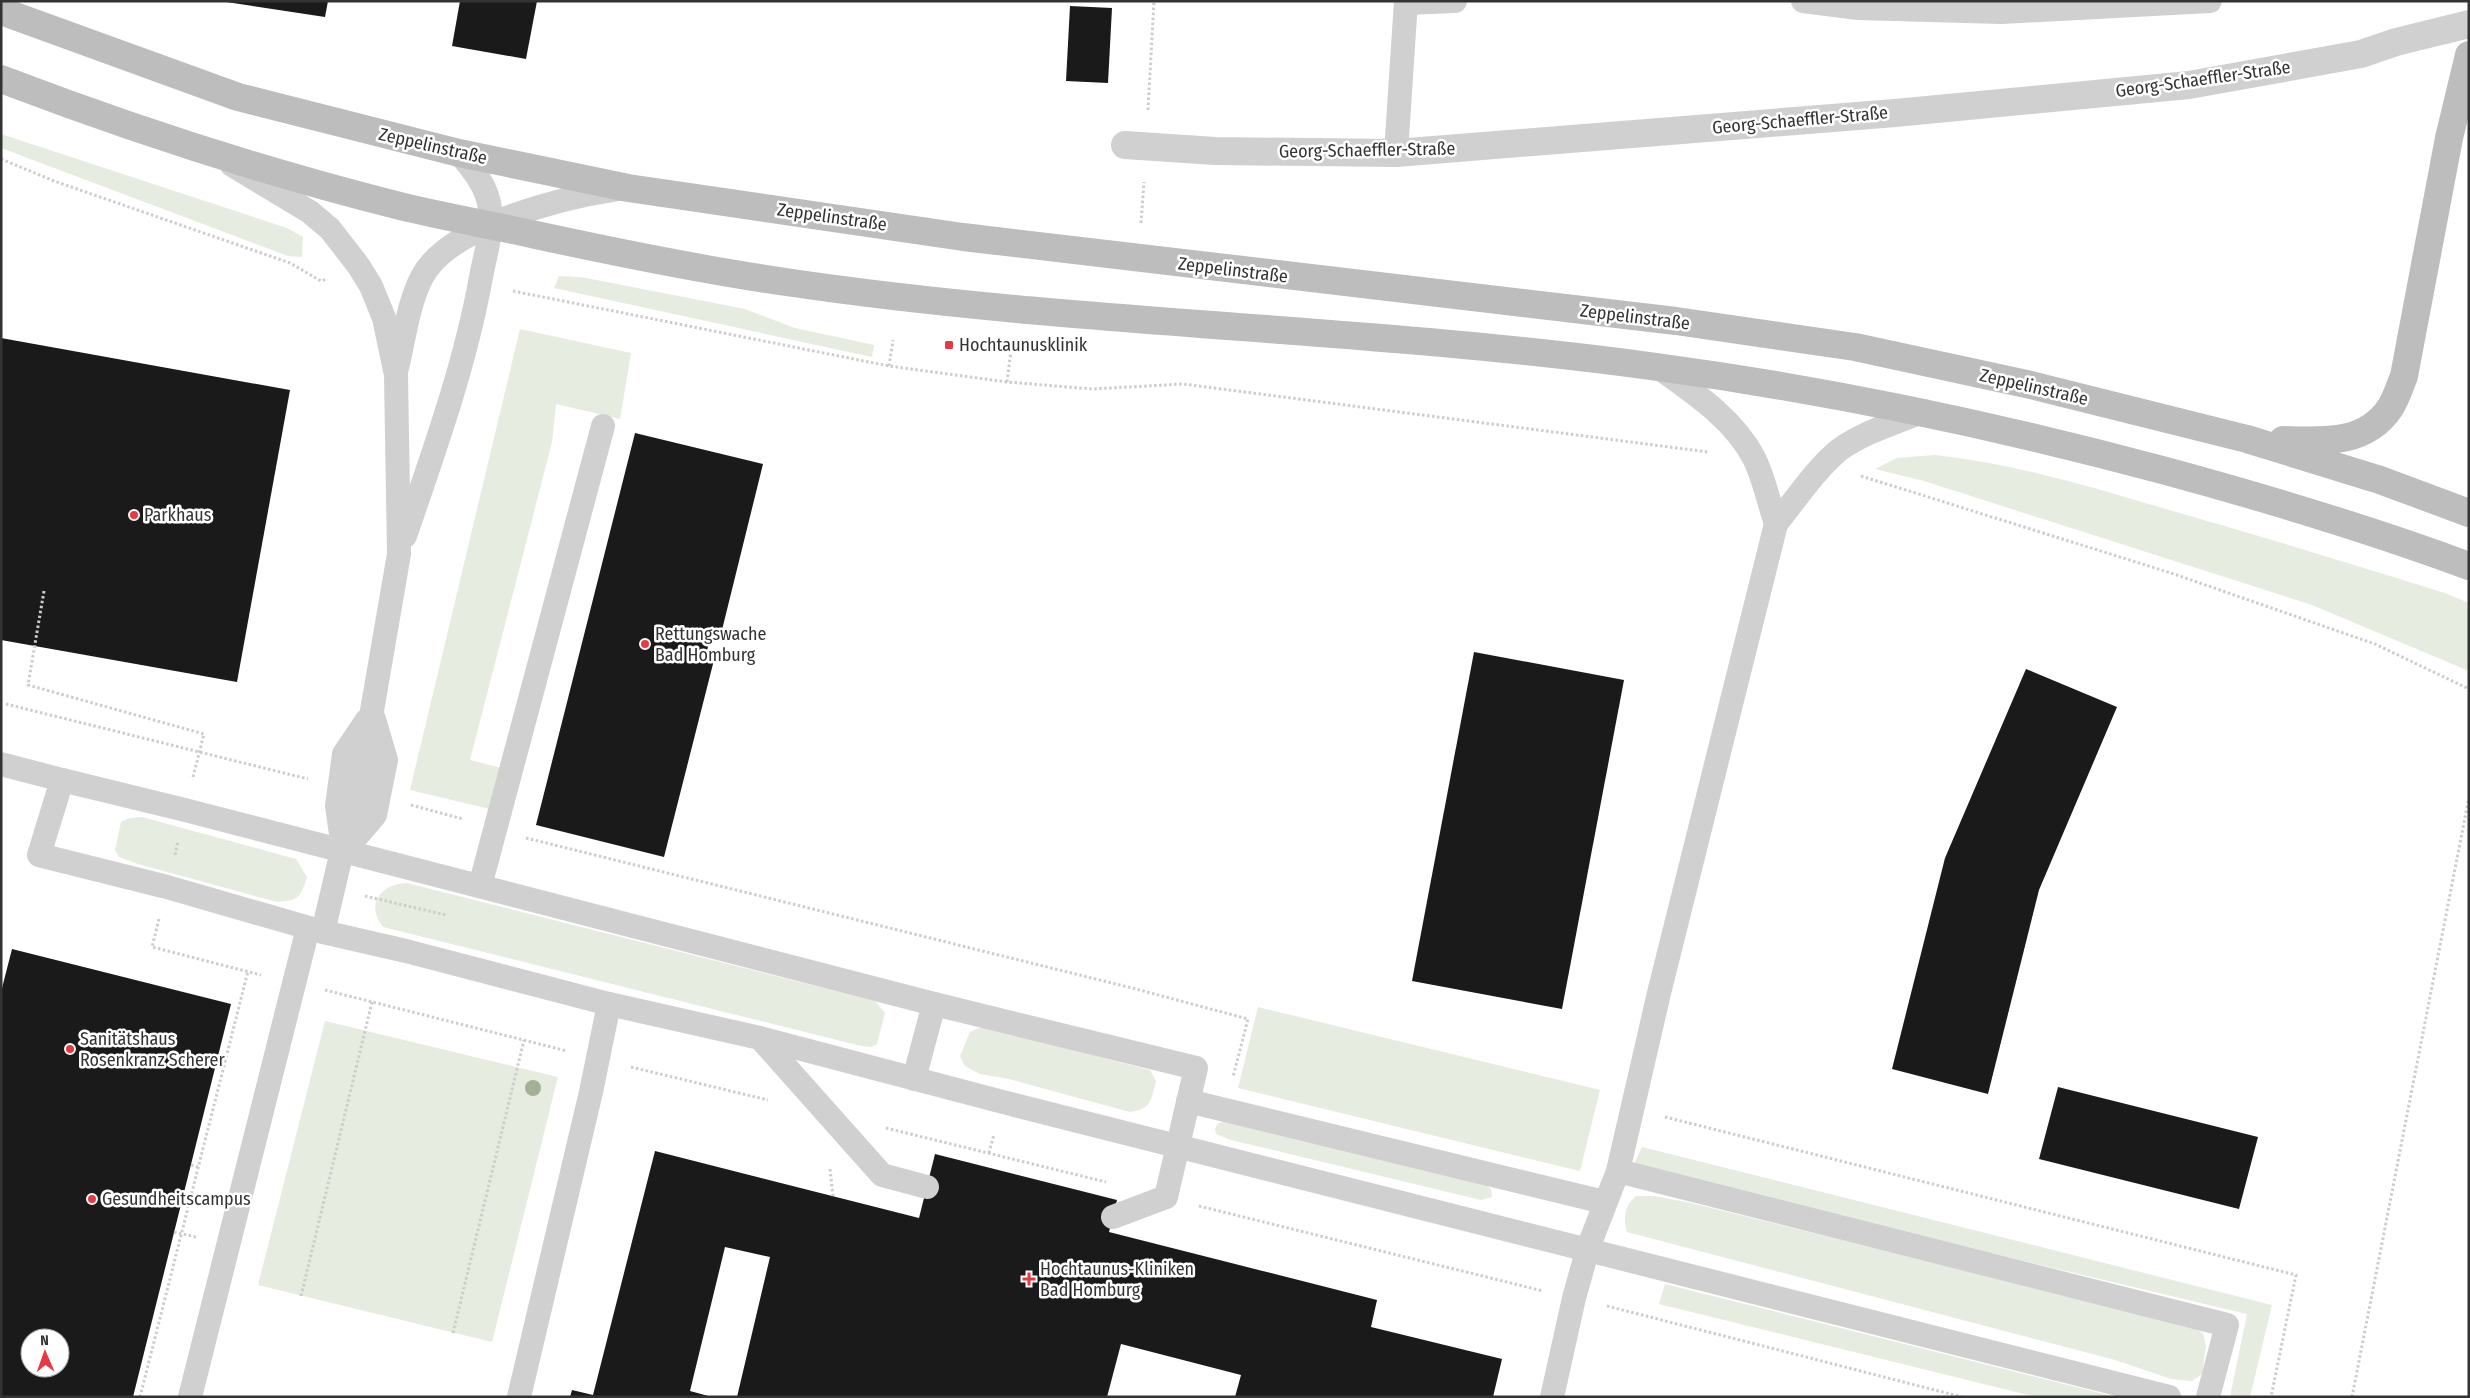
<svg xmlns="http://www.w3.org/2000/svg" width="2470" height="1398" viewBox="0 0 2470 1398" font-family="'Fira Sans Condensed',sans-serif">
  <rect width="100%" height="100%" fill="#fff"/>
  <g fill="#e6ecdf">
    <polygon points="1,134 287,228 303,237 302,257 288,256 1,148"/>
    <polygon points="559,276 581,277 745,309 795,328 874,345 872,357 554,288"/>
    <polygon points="520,329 631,353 620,419 556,404 552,442 470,760 501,768 494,810 410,790"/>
    <path d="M1935,455C2009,463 2081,484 2152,505C2251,533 2348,563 2445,593L2469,603V671L2312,605L1924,481L1875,469L1897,458Z"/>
    <path d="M142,817L296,859L307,877C300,898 299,900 277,902L138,864L119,857L115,850L121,822L130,818Z"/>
    <path d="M407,883L875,1001L885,1013L877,1044L871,1047L861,1046L383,927C365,904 381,884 407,883Z"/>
    <polygon points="1258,1007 1600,1090 1580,1171 1238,1088"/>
    <polygon points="325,1021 558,1077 492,1342 258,1285"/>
    <path d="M978,1028H987L1150,1070L1156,1081C1151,1100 1152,1109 1130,1112L1009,1079L980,1074L965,1066L960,1056L970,1032Z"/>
    <polygon points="1224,1122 1486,1185 1491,1189 1492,1197 1481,1200 1231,1140 1216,1134 1215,1129 1218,1123"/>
    <polygon points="1642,1147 2272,1305 2250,1397 2230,1397 2247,1314 1637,1169 1635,1162"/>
    <path d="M1636,1196H1654L1691,1203L2192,1326L2203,1333L2206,1346L2202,1374L2192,1381L2171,1379L2115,1360L1627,1232C1623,1218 1624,1206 1636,1196Z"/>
    <polygon points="1665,1284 2116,1397 2036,1397 1659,1304"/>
  </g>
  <g fill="#1a1a1a" fill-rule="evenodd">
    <polygon points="220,1 328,1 325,17"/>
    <polygon points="460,1 537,1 526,59 452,46"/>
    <polygon points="1070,6 1112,8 1108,83 1066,81"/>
    <polygon points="1,338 290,390 237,682 1,640"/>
    <polygon points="635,433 763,464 722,630 713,628 705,658 714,660 664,857 536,825"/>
    <polygon points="1474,652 1624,680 1562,1009 1412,981"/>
    <polygon points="2026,669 2117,707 2039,890 1988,1094 1892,1069 1945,858"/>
    <path d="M12,949L231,1004L133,1397H1V992ZM30,1338H60V1368H30Z"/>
    <polygon points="2058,1087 2258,1137 2239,1209 2039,1159"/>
    <polygon points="655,1151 919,1218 935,1154 1117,1200 1109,1232 1377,1300 1371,1327 1502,1359 1493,1397 1235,1397 1241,1375 1121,1344 1107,1397 737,1397 770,1257 725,1247 690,1391 712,1397 570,1397 572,1390 593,1395"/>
  </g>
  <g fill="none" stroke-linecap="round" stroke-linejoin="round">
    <g stroke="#cdcdcd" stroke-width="3" stroke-dasharray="2.5 2.5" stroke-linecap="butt">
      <polyline points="1148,110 1154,1"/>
      <polyline points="1,159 54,181 290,263 321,281 327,279"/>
      <polyline points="1141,223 1144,182"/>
      <polyline points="513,291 889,366 1007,382 1092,389 1183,384 1708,452"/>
      <polyline points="889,366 893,340"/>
      <polyline points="1007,382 1011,351"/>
      <polyline points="1861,476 2171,573 2375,644 2469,689"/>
      <polyline points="44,591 28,685 204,734 193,777"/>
      <polyline points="6,704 308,779"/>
      <polyline points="411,805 463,819"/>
      <polyline points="526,838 1132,988 1248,1019 1233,1077"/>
      <polyline points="175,855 178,841"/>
      <polyline points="365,896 446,915"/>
      <polyline points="159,919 152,947 261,975"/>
      <polyline points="325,990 567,1051"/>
      <polyline points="631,1067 768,1100"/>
      <polyline points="1665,1117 2296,1275 2271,1397"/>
      <polyline points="886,1128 1106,1182"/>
      <polyline points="989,1153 994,1134"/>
      <polyline points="191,1165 198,1167"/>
      <polyline points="830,1169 833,1196"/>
      <polyline points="1199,1206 1543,1291"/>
      <polyline points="174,1232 196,1237"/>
      <polyline points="301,1296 372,1002"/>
      <polyline points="1607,1306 1962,1397"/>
      <polyline points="453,1333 524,1040"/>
      <polyline points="140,1397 248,971"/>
      <polyline points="2352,1397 2469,797"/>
    </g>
    <g stroke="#d0d0d0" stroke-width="24">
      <polyline points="1803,1 1858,8 2001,12 2210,1"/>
      <polyline points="1406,3 1455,1"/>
      <polyline points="1396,153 1406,1"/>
      <polyline points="232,165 310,212 330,229 358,265 371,286 384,318 396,375 399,554 364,757 323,932"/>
      <path d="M1658,367C1693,392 1734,419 1754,458C1764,478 1769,503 1776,524"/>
      <path d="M397,368C404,339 408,304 422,277C449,225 565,197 619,189"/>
      <path d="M405,536C434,451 465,366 481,277C485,255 493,231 490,209C488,188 473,169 459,153"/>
      <polyline points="1,764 62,780"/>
      <polyline points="341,834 337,806 344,754 367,720"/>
      <polyline points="346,849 375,815 386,760 374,719"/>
      <polyline points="480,886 603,426"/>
      <polyline points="760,1038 882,1175 927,1187"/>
      <polyline points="914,1079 934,1004"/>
      <polyline points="1188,1101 1604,1202"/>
      <polyline points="1618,1171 2227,1325 2208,1397"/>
      <polyline points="1113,1217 1166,1197 1196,1068 934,1004 185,810 62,780 39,855 167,887 323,932 406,951 609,1004 760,1038 1003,1102 2169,1397"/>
      <polyline points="190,1397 308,928"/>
      <polyline points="519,1397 591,1092 609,1004"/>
      <path d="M1552,1397L1574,1298L1588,1248L1618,1171L1659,993L1776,524C1796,499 1815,470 1839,450C1863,432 1896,423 1924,411"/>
    </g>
    <polyline stroke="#d0d0d0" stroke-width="28" points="1125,145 1215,151 1396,153 1895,113 2189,85 2361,54 2396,42 2469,24"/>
    <g stroke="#bdbdbd" stroke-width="28">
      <polyline points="1,11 238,97 459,153 628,188 963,237 1676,321 1855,347 2031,385 2247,439 2380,480 2469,513"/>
      <path d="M1,79C132,129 264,172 400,206C445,217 491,225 536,235C619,253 702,270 786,282C1075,325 1368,327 1657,367C1829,390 1999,426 2166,471C2269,499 2369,529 2469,566"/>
      <path d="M2283,440C2323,441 2365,445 2390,408C2396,399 2400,386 2404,376L2449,138L2469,55"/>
    </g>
  </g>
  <circle fill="#a2b095" cx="533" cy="1088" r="8"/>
  <g fill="#e63946" stroke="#fff" stroke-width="2">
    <rect x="944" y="340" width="10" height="10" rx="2.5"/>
    <circle cx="134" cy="515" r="5"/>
    <circle cx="645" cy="644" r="5"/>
    <circle cx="70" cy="1049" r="5"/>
    <circle cx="92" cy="1199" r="5"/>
    <path d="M1026.5 1271.5h5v5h5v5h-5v5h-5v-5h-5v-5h5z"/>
  </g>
  <g text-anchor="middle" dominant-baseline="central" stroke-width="5" stroke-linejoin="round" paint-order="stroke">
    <g font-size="18" fill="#333" stroke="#fff">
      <text transform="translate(2203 79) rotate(-8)">Georg-Schaeffler-Straße</text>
      <text transform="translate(1800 120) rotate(-5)">Georg-Schaeffler-Straße</text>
      <text transform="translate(433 146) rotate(13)">Zeppelinstraße</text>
      <text transform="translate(1367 150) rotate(-1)">Georg-Schaeffler-Straße</text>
      <text transform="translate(832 217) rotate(8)">Zeppelinstraße</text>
      <text transform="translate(1233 270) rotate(7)">Zeppelinstraße</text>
      <text transform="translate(1635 317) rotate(7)">Zeppelinstraße</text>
      <text transform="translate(2034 387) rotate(13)">Zeppelinstraße</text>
    </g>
    <g font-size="18" fill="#333" stroke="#fff" text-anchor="start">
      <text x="959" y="345">Hochtaunusklinik</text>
      <text x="144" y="515">Parkhaus</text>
      <text x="655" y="634">Rettungswache<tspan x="655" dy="21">Bad Homburg</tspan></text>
      <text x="80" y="1039">Sanitätshaus<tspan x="80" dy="21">Rosenkranz Scherer</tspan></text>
      <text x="102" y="1199">Gesundheitscampus</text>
      <text x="1040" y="1269">Hochtaunus-Kliniken<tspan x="1040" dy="21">Bad Homburg</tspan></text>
    </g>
  </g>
  <rect width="2470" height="1398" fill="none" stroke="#333333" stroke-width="5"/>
  <g transform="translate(45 1353) rotate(358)"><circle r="24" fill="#ffffff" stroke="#adadad"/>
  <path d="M0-4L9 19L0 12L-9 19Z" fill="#e63946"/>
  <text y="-8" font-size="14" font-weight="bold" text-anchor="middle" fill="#333333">N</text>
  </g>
</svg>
